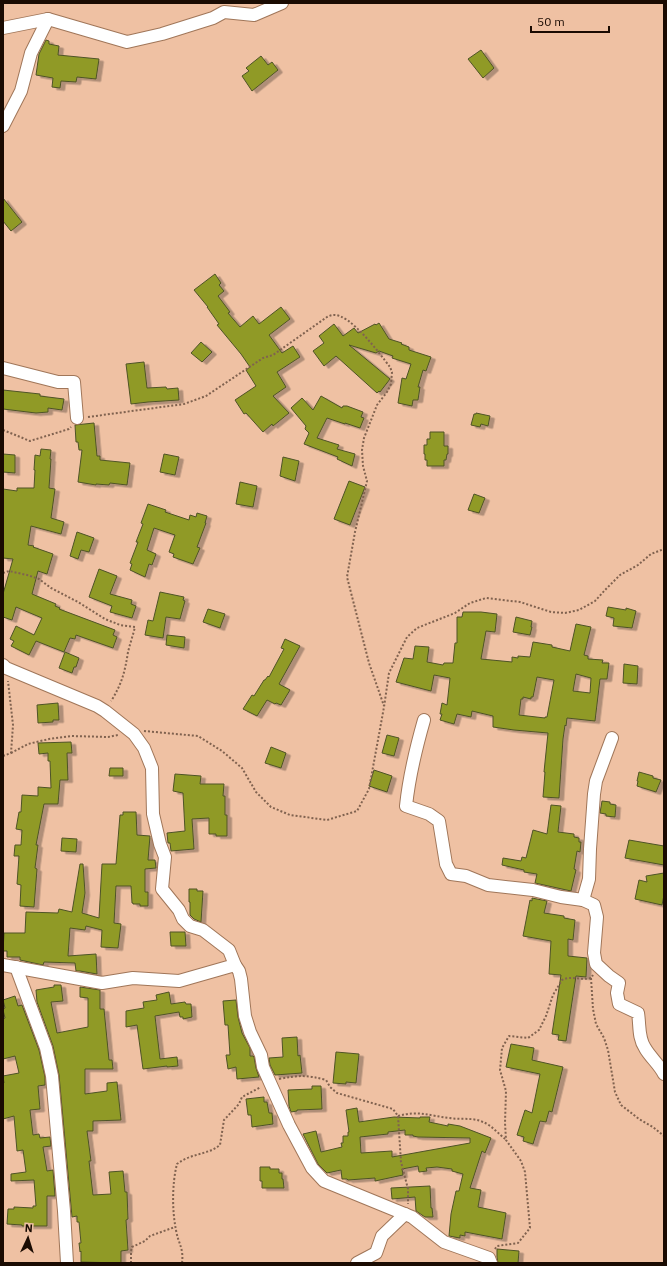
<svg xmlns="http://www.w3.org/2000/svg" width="667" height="1266" viewBox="0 0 667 1266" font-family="'IBM Plex Sans',sans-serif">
  <defs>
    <filter id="shadow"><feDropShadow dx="4.5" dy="2.5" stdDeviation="0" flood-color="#0004"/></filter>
  </defs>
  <rect width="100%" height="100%" fill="#efc1a3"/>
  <g fill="#909a26" stroke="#4e5326" fill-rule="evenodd" filter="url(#shadow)">
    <polygon points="46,40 49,41 49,44 59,46 58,55 99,59 96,79 77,77 76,82 61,81 60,88 52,87 53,78 36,75 39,54"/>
    <polygon points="481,50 494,68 483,78 468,59"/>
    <polygon points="261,56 268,65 272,62 278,70 252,91 242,76 249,71 246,68"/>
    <polygon points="3,198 22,222 11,231 3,221"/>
    <polygon points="215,274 221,283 219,285 224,291 218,296 230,312 228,313 240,327 253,316 259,324 281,307 290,319 269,335 282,353 293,346 300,357 277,372 286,387 273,396 289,413 273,426 272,424 263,432 246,413 244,414 235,400 256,386 246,370 250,367 241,354 217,325 219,324 207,307 208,307 194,290"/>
    <polygon points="379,323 389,339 402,343 401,344 409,347 409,350 431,357 426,371 423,370 418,387 420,387 418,400 413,400 412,406 398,403 402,378 406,379 411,364 392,358 393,356 379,351 376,353 349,345 390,379 380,392 379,391 377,393 336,356 324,366 313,351 324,343 319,336 334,324 343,336 354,328 358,333 375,324 376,325"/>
    <polygon points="201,342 212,352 202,362 191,353"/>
    <polygon points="144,362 147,388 166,387 167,389 178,388 179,400 148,402 131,404 126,364"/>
    <polygon points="3,390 40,394 40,396 64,399 62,410 48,408 48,412 36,413 3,409"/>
    <polygon points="321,396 342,408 343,406 347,406 363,412 361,417 364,418 360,428 345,423 345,424 327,418 317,438 339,445 337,449 355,454 352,466 337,459 338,457 304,444 309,433 305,429 306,426 291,408 302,398 313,410"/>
    <polygon points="476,413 490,416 488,426 481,424 480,427 471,425 474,414 476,414"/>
    <polygon points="94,423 97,456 100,456 100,460 130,463 127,485 110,483 109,485 96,484 96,485 78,482 82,450 79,450 78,442 76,442 75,425"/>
    <polygon points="430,432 444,432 444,446 448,446 448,454 447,454 446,460 444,460 444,466 427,466 427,460 425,460 425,454 424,454 424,445 427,445 427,439 430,439"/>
    <polygon points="41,449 51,450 50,459 51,459 49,488 55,489 51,518 64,522 61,534 31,526 28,545 34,546 33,547 53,554 47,574 38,571 32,594 56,604 55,606 60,608 59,609 115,630 113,635 117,637 113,648 76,635 75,639 70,638 64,652 36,641 29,655 11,646 14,641 10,639 16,626 34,635 42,618 16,607 12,620 3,617 3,594 13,559 3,558 3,489 17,491 17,488 34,488 35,470 34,470 35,455 40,456"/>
    <polygon points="3,454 15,455 15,473 3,472"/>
    <polygon points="164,454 179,457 175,475 160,472"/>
    <polygon points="283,457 299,461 295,481 280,476"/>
    <polygon points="349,481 365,487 350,525 334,519"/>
    <polygon points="240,482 257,486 253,507 236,504"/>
    <polygon points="474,494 485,498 479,513 468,510"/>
    <polygon points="148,504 166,510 165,512 189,520 190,515 196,517 197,513 207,516 205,523 206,523 197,547 200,548 193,564 173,557 174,554 169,552 175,535 154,528 147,550 156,554 152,565 149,564 145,577 130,570 132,564 130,563 138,542 136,542 143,524 141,523"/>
    <polygon points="77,532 94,538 89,552 81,550 78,559 70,556"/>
    <polygon points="99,569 117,576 110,594 132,600 131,604 136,606 132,618 110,612 112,606 89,597"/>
    <polygon points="160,592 184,597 183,600 185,601 180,619 166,617 163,638 145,635 148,620 153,621"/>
    <polygon points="608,607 626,610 626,608 636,611 632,628 613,626 614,618 606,616"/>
    <polygon points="208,609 225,614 220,628 203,622"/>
    <path d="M463,612H481L497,614L495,632L486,631L481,659L512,662V657L518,658V656L530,657L533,642L552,645V647L570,651L576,624L591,627L584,655L588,656V659L603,660L602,663H609L607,679H600L595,721L567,718L566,726L565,725L563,739L559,798L543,797L545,772H544L548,733L514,730L493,727V716L472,711L471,717L457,714L454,724L440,720L442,714H440L442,703L447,705L450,678L434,675L431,691L396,682L404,658L413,659L415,646L429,647L427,662L443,665L444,663H453L455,643H457V617H462ZM576,674L591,678L590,693L573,691ZM537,677L554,680L547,717H545V718L519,715L521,699H523V697L531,699V697H533Z"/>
    <polygon points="516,617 532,621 531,627 532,627 530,635 513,632"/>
    <polygon points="167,635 185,637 184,648 166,645"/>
    <polygon points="285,639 300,646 279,684 290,690 281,705 276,703 275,704 267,700 257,716 243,709 252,695 254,696 264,680 265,680 268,676 269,677 284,649 281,648"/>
    <polygon points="65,652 79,658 76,667 74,667 72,673 59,668"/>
    <polygon points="624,664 638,666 637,684 623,683"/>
    <polygon points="58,703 59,720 53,720 53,722 38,723 37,705"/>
    <polygon points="387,735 399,738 394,756 382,753"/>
    <polygon points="71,742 72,753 67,753 68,780 60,780 58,804 44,804 36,845 38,845 35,868 37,869 34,907 20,906 21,885 17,884 19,856 14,856 15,845 21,845 22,830 16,829 19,812 21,812 22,795 38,796 38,787 51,788 50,761 48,761 48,753 39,754 38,743"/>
    <polygon points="271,747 286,753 281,768 265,763"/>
    <polygon points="110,768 123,768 123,776 109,776"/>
    <polygon points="374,770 392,776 387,792 369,786"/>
    <polygon points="639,772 653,776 653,778 661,780 656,792 637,786 638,781 637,781"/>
    <polygon points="175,774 201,776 200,784 224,784 223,796 225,796 225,815 227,815 227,836 216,836 216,834 209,834 209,818 192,819 194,849 171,851 170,843 168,843 167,833 185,831 183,793 173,791"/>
    <polygon points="602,801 610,802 610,804 616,805 615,817 606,816 606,814 600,813"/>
    <polygon points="551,805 561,806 558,832 574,834 574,837 579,838 579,842 581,842 580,852 577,851 574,869 576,870 571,891 535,883 537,874 524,872 524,870 502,865 503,858 521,861 522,857 526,858 533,830 547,834"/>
    <polygon points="123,812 136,812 137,835 150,836 148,860 155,860 156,868 145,869 145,892 148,892 148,906 140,906 140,904 133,904 133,903 132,903 131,886 116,886 114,923 121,924 118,948 101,947 102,930 86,926 85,930 70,928 68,956 96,954 97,974 80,971 76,971 75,963 44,962 43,965 20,960 20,957 7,957 7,951 3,951 4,933 25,933 26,912 58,913 59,909 72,912 80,864 83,864 85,893 82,913 99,918 102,864 116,864 120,815 123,815"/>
    <polygon points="62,838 77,839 76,852 61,851"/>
    <polygon points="629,840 664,846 664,865 625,858"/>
    <polygon points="664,873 664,895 662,905 635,899 639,880 647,882 646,876"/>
    <polygon points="189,889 197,889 197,891 203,891 201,922 194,919 190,915 190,902 189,902"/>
    <polygon points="532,898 547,901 544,913 564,916 564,918 575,920 573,940 568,939 568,956 587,958 586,977 576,976 566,1041 558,1040 559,1035 552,1034 561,975 549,974 551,941 523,936 530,900 532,901"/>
    <polygon points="170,932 185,932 186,946 171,946"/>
    <polygon points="54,985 61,985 63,1001 51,1002 57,1033 88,1027 88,998 80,997 80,987 100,990 100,1009 104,1009 109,1060 112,1060 113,1069 85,1069 85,1094 107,1091 107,1083 117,1082 121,1120 93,1121 93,1131 87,1131 91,1161 89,1161 93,1195 111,1194 109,1172 123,1171 125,1192 127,1192 128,1219 126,1220 128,1250 121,1251 121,1263 81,1262 81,1251 80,1252 79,1243 81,1243 79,1222 77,1222 77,1216 72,1217 59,1075 53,1046 37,1002 36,990 54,987"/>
    <polygon points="169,992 171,1004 185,1002 186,1004 191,1004 192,1017 183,1019 183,1017 180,1017 179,1012 155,1016 160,1059 177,1057 178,1066 167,1067 167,1066 143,1069 137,1025 126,1027 126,1011 144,1008 143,1002 157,1000 156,995"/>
    <polygon points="15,996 18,1006 22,1005 39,1050 45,1077 45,1085 38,1086 40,1109 30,1110 33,1135 39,1134 40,1138 50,1137 51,1146 43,1147 47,1171 53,1170 55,1196 47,1196 47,1226 22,1226 22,1225 7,1224 8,1209 14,1209 14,1207 33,1208 33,1206 36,1206 34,1180 11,1181 11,1174 26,1172 23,1150 17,1151 14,1116 3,1119 3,1083 4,1083 3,1076 19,1073 15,1056 3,1059 3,1019 5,1018 3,1010 3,1009 5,1008 3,1000"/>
    <polygon points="236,1000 238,1017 242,1033 250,1048 250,1056 253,1056 254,1057 256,1068 259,1077 237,1079 236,1067 228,1069 226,1055 230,1055 228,1025 225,1025 223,1001"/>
    <polygon points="297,1037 298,1056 300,1055 302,1073 275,1075 270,1065 269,1058 283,1057 282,1038"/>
    <polygon points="511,1044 534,1048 532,1060 563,1067 552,1112 549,1111 546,1122 540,1121 533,1144 523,1141 524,1137 517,1135 525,1110 532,1113 540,1074 506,1067"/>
    <polygon points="336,1052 359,1054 356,1083 346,1082 346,1084 333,1083"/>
    <polygon points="312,1086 321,1086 322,1109 297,1110 297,1111 291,1112 289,1106 288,1090 312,1089"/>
    <polygon points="264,1097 264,1102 267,1102 269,1113 272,1113 273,1124 252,1127 251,1115 248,1115 246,1099"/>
    <path d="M357,1108L359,1122L394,1117L420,1118V1117H430L429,1122L448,1126V1124L460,1126L491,1138L485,1153L482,1151L470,1188L481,1190L478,1207L506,1213L502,1239L465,1232V1236L460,1235V1238L449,1236L451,1214L456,1191H459L463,1174L452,1171V1169L437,1167L426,1168L427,1171L419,1172L418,1166L402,1169L403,1175L375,1181V1178L348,1180L347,1179H342L341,1170L327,1173L318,1164L303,1134L316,1131L321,1152L342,1147L341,1143H343V1136H348V1132H349L346,1110ZM405,1130V1135H413V1136L418,1137L470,1138V1143L392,1157V1151L361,1153L360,1137L388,1134V1132Z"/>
    <polygon points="260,1167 270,1167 270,1169 279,1169 279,1173 282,1173 282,1179 283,1179 284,1188 262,1188 262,1181 260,1181"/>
    <polygon points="430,1186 431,1208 432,1208 433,1217 425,1217 416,1211 415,1197 392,1199 391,1188"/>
    <polygon points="497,1249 519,1251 518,1263 498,1263 497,1257"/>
  </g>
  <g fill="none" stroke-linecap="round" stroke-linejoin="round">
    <g stroke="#a07659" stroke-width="14">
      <g id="minor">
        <polyline points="3,28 48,19 127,42 162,34 213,18 224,12 254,15 282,3"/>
        <polyline points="3,126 21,91 31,53 48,19"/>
        <polyline points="3,368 58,382 74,382 77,418"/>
        <polyline points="3,665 6,668 97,706 105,711 134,734 144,748 152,768 153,814 160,844 165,857 162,889 179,910 183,919 190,926 203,930 229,950 235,965 239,971 241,979 245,1016 250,1032 261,1055 263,1067 289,1125 312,1168 324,1181 412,1217 444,1242 489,1258 491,1263"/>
        <path d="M424,720C416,748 409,777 406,806L429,814L439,821L446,864L451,874L466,876L488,885L533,890L561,897L583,900L594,905L597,917L594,953L596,964L609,976L619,983L617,993L619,1004L638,1013C640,1025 638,1038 645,1048C650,1057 659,1064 664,1074"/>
        <polyline points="583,900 589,879 590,849 594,794 596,781 612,738"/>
        <polyline points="3,965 102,983 133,978 179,981 235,965"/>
        <polyline points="16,967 46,1048 52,1076 64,1211 67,1263"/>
        <polyline points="357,1263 376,1253 382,1236 405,1214"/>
      </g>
    </g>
    <g stroke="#80624f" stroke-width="2" stroke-dasharray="2 2" stroke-linecap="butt">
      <path d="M88,417L184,404L206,396L263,358L273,355L327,317C329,316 331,315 333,315C350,313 380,354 390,367L392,372L391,384L387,392L377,405L364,438L362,450L363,466L367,481L355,532L347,577L369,663L384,706"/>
      <polyline points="3,430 30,441 69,429 71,427"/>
      <path d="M3,573L9,571L27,575L39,579L51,588L78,602L105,619L120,625L135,627C133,635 130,644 128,652C125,671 122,684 111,701"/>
      <polyline points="144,731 198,736 222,751 242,768 256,792 271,807 290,815 327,820 357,811 369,789 384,707 389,673 407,637 417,628 455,613 470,603 486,598 520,602 551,612 565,613 579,610 595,601 606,589 620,575 638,565 651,554 664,549"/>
      <polyline points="11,753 28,744 49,739 71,736 108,737 118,735"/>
      <polyline points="3,756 11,753 13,725 8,681"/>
      <polyline points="591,978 593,1009 596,1024 604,1038 608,1050 615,1092 621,1105 639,1119 653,1127 664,1136"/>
      <path d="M279,1079C298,1075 308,1075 326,1080L330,1087L337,1093L393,1109L398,1116L401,1162L408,1189V1204"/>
      <path d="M398,1116C419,1110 429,1116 450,1118C461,1120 472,1117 483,1122C491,1125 499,1134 505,1139"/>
      <path d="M495,1249L497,1246L518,1243L530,1228L525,1172L521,1161L506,1140L505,1123L506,1091L500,1070L502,1048L509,1036L528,1038L539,1030L546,1016L553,995L562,980C572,975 580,981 591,978L593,975"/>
      <polyline points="131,1263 131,1251 132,1247 145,1241 150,1236 175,1227"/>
      <path d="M182,1263C184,1248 178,1243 176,1230C172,1211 172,1183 177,1164C191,1153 208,1155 220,1145L224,1120L239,1104L242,1097L261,1087"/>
    </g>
    <use href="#minor" stroke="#fff" stroke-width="12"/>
  </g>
  <rect width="667" height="1266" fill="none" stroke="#1a0b02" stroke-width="8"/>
  <g transform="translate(28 1238) rotate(4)" stroke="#efc1a3" stroke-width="3" paint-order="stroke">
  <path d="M0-3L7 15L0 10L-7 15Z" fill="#1a0b02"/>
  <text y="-6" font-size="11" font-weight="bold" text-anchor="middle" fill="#1a0b02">N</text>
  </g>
  <path d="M531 26v6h78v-6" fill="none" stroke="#1a0b02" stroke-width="2"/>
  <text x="537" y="26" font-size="12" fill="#1a0b02" stroke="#efc1a3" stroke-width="3" paint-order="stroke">50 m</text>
</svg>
